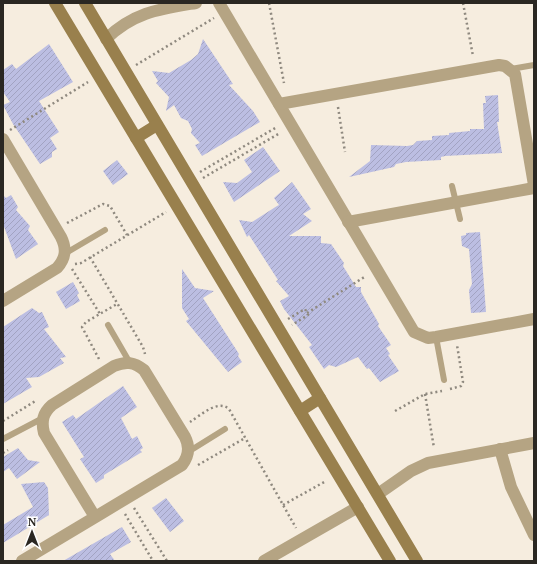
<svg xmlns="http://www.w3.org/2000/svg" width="537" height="564" viewBox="0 0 537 564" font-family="'Noto Serif',serif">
  <defs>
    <pattern id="building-hatch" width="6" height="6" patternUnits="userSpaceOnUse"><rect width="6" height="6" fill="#bcbee2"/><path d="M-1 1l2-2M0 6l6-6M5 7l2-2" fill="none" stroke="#a2a3c2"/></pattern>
  </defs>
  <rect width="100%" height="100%" fill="#f6eddf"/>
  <g fill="url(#building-hatch)">
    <polygon points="203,39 233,84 229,85 253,111 260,122 202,156 195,145 200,143 191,133 192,129 188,121 181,118 174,105 166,111 169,97 156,83 158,81 152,71 169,73 191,60 198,54"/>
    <polygon points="49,44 73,82 39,101 59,132 50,138 57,149 52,152 52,157 40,164 13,124 3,105 10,102 3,92 3,70 12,64 16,69"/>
    <polygon points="498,95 499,122 497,122 502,153 445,156 441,157 441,160 406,162 396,164 394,167 349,177 370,161 371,145 407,146 413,145 417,141 432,140 432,136 449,135 449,133 470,131 470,129 484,129 483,103 486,103 485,96"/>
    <polygon points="263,147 280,171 234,202 223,182 237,183 252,172 244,160"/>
    <polygon points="117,160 128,174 113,185 103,171"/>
    <polygon points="292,182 311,209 303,214 312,221 289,236 321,236 321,243 331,244 344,263 343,266 356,287 361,287 361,292 379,324 378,326 391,345 386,348 390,354 388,355 399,371 380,382 369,368 367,369 358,357 336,367 329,365 324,369 309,347 312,345 284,309 280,301 289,296 276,281 278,280 249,235 247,237 239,220 252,222 277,206 279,205 274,198"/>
    <polygon points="3,195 6,198 11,195 18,207 16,210 30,226 28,230 38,244 16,259 3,224"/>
    <polygon points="480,232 486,312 471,313 469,290 472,284 469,249 462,246 461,236 466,235 466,233"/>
    <polygon points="182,269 195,288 214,291 203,298 239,354 238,356 242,362 228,372 186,321 189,319 182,308"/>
    <polygon points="73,282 79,293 77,295 80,301 66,309 56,292"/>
    <polygon points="32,308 39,313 42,312 49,327 44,329 66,357 60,358 64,363 39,377 26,378 32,387 3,404 3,327"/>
    <polygon points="123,386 137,407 121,418 132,439 137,436 143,448 140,450 142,452 104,475 104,478 96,483 80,459 84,457 62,422 73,415 76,419"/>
    <polygon points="18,448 28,460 40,462 17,479 9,468 3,472 3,457"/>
    <polygon points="44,482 48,488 49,515 3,543 3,525 33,507 21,484"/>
    <polygon points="166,498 184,521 170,532 152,508"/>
    <polygon points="122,527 131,542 110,554 115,561 63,561"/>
  </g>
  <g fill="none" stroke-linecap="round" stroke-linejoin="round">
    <g stroke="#8f897f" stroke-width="2.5" stroke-dasharray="2 3" stroke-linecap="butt">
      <polyline points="269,3 284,83"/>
      <polyline points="463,3 473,56"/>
      <polyline points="136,65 214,18"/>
      <polyline points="338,107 345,152"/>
      <polyline points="10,130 88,82"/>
      <polyline points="200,172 277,127"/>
      <polyline points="203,178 280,133"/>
      <polyline points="67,223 103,204 110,206 127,235"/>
      <polyline points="90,257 143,347 145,354"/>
      <polyline points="75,264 81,263 166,212"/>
      <polyline points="72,269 100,314"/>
      <polyline points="307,313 366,276"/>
      <polyline points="288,319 305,309 308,315 292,325"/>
      <polyline points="99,359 82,327 86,322 117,304"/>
      <polyline points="450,389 461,386 463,382 457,345"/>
      <polyline points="425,394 434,448"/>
      <polyline points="395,411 425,394 442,391"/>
      <polyline points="3,421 37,400"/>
      <path d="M190,422C201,415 218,399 229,409L296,528"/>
      <polyline points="3,453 8,450"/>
      <polyline points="198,465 245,438"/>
      <polyline points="283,505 326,481"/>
      <polyline points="134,508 167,561"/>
      <polyline points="125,514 153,561"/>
    </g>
    <g stroke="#b5a483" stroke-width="6">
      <polyline points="511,69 534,65"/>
      <polyline points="452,186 460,219"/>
      <polyline points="66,253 105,230"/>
      <polyline points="108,325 130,363"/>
      <polyline points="436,337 444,380"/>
      <polyline points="3,439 43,418"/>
      <polyline points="188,452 225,429"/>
    </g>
    <g stroke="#b5a483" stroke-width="12">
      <polyline points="219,3 414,332 428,338 436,337 534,319"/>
      <path d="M106,39C134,12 160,9 196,3"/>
      <polyline points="279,104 499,65 505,66 515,74 534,185"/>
      <path d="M3,139L61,237C67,249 66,258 57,268L3,301"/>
      <polyline points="348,222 534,188"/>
      <polyline points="500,449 511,487 534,535"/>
      <polyline points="378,494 411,471 428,463 534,443"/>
      <path d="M22,561C75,529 129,497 182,465C189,456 190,447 185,437L144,370C134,362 126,361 114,366L52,405C43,413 41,421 44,433L95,517"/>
      <polyline points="264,561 358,507"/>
    </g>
    <g stroke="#99804d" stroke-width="12">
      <polyline points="55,3 390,561"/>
      <polyline points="85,3 417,561"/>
      <polyline points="136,138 157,125"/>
      <polyline points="300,411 320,398"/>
    </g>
  </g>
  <rect width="537" height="564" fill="none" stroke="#2a2722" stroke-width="8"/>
  <g transform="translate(32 532)" stroke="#ffffff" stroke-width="3" paint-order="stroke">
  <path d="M0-3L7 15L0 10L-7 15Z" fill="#2a2722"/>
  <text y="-6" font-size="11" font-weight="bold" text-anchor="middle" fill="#2a2722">N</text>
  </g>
</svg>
